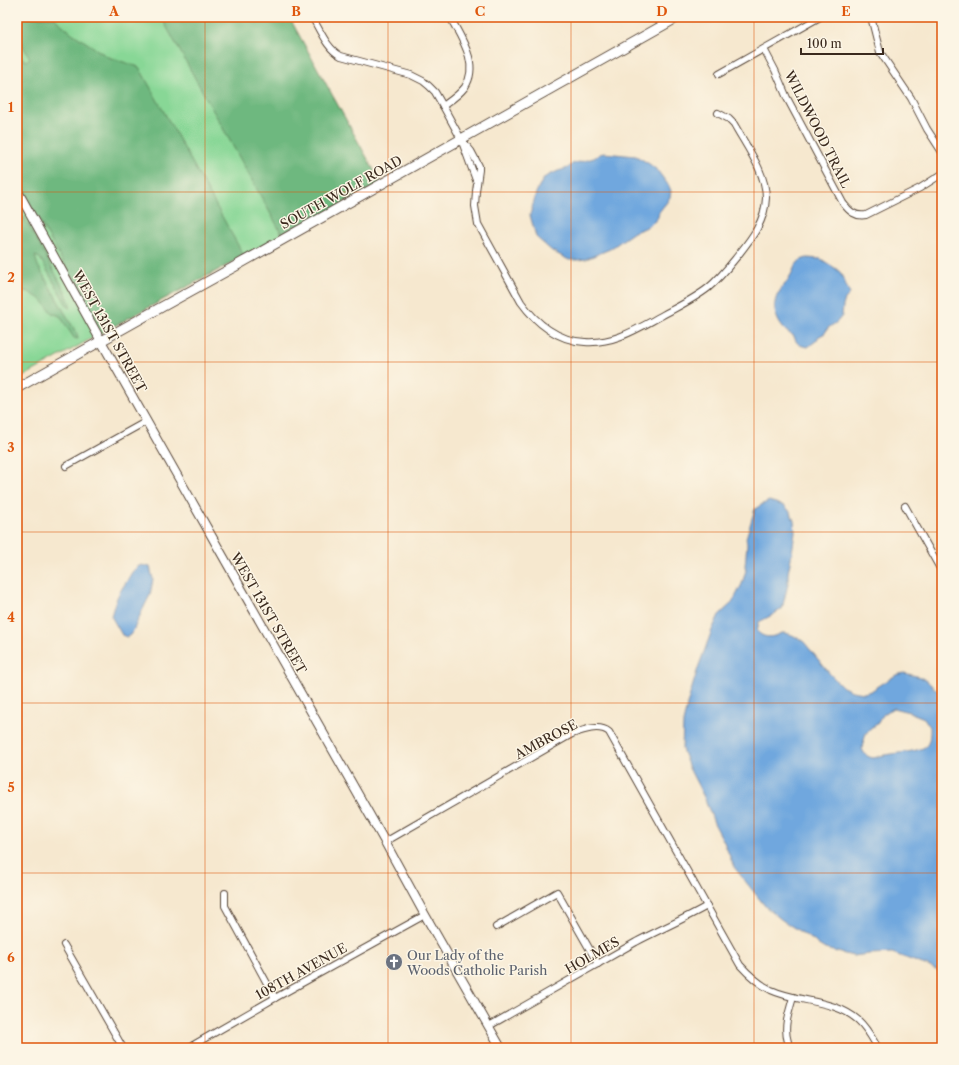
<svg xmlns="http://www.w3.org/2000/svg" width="959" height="1065" viewBox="0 0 959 1065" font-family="'Libre Caslon Text',serif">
  <rect width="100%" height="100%" fill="#fcf5e5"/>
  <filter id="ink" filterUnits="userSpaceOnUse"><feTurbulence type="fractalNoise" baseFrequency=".025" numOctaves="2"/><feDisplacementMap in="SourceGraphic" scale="8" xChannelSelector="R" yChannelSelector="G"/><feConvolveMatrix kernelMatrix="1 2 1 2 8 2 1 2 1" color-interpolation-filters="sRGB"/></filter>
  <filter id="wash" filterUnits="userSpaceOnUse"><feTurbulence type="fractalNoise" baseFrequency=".012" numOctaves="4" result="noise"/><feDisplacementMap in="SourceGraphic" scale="16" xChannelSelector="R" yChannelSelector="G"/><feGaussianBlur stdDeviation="0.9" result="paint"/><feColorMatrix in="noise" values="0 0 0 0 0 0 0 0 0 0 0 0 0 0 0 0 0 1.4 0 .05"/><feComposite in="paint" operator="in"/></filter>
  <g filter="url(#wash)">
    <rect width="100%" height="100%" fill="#f6e8cf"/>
    <polygon fill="#88d796" stroke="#62805a" points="17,17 289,17 381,183 114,326 17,380"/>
    <g fill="#6eb87f" stroke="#54714e">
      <path d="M17,17H53L72,33L108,57L139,67L244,256L114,326C107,328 103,330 98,324L17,181V55L26,61L30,58L17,36Z"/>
      <polygon points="161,17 289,17 381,183 283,236"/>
      <polygon points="24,217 66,293 70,304 70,308 68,307 40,258 35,256 38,266 77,334 78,339 74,338 60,316 52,313 42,300 27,291 17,293 17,223"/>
    </g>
    <g fill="#6fa7de" stroke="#55687e" fill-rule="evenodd">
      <polygon points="604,153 636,156 648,163 657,170 669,186 671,191 670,197 667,202 659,212 658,217 655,221 645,228 634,232 610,249 586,259 577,260 569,260 552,251 536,237 535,233 530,215 536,193 539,186 545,177 558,171 568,168 572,164 594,158 600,154"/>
      <path d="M807,258L821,259L835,268L840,272L850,294L845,299L843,306L842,316L837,322L828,328L825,333L818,337L817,340L808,347C800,346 796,344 794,336C791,334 788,333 786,331C776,321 771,306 778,294C781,288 786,284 789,278C795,269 794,261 807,258Z"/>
      <path d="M769,501L785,506L791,513L794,521L795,532L792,553L788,573V584L782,609L774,614L759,622L757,631C761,636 767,638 774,636C777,636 780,633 783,633C791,633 798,638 804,642L830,674L843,687L852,691L864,693L871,691L896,675L904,673L920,677L927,681L942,695V973L928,966L892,953L869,954L853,956L825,949L817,944L813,940L782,920L765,906L734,867L724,842L714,823L705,799L689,768L682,749L683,723L688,701L698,668L712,630L719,615L732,603L742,584L746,570L745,566L747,544L746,538L755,509L761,505ZM893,708L909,712L924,718L930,727C930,732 930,741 927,745C922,752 893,753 885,755C881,755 876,758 873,758C867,757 863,753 862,748L866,733L878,723L880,719L884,714Z"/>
      <path d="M141,565L150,567L153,579L150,595L142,611L133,631L130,635L127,637L122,635L111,616C115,602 117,595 125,584C131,575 131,570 141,565Z"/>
    </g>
  </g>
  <g filter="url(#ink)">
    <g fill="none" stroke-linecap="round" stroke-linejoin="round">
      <g stroke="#574639" stroke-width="8">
        <g id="minor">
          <path d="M312,17C320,30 327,49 341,56L411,75L423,81L429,86L435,92L443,106L461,139L477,183"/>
          <polyline points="871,17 880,52 911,98 927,129 942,152"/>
          <path d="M764,49L775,70L787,98L843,203C849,211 855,217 866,215L920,188L942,174"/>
          <polyline points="719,74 820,17"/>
          <path d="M443,106C450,101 459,95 465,87C480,64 461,38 450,17"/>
          <path d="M461,139L471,151L479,166V170L476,191L475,206L478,224L521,302C536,323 558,341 585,342C614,344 637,329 661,316C677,307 694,299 708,288C719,279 727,269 735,259C750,240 765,223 766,198C766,172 746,146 734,124L729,119L718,113"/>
          <polyline points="66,466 147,421"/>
          <polyline points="905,506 942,572"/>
          <path d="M385,842L572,734C583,730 599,724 609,732L740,965C749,975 759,984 771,990C799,1003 834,999 858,1020C867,1028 872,1038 878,1048"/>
          <polyline points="225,893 225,906 275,998"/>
          <polyline points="496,927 557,892 598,964"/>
          <polyline points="64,945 123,1048"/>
          <path d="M489,1026L636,942C659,930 684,919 707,906"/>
          <path d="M788,1042C783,1026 789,1013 793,997"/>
          <polyline points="188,1048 275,998 425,915"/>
        </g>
      </g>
      <g stroke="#574639" stroke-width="10">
        <polyline id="tertiary" points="17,190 101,341 385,842 425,915 501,1048"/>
      </g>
      <g stroke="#574639" stroke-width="11">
        <polyline id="secondary" points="17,388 149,314 234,267 678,17"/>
      </g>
      <use href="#minor" stroke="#fff" stroke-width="6"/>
      <use href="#tertiary" stroke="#fff" stroke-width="8"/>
      <use href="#secondary" stroke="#fff" stroke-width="9"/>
    </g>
  </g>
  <path fill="none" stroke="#df570d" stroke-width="1" stroke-opacity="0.55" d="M205,17V1048M388,17V1048M571,17V1048M754,17V1048M17,192H942M17,362H942M17,532H942M17,703H942M17,873H942"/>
  <defs>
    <g id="church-disc" transform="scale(0.9)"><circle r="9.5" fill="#6b7280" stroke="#fcf5e5"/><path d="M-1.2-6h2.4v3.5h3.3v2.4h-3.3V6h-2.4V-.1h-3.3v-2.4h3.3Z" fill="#fff"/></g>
  </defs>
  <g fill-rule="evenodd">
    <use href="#church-disc" x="394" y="962"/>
  </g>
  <g text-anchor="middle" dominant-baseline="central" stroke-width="3" stroke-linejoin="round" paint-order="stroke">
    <g font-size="13" fill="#3b2a1e" stroke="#fcf5e5">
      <text transform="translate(818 129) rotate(63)">WILDWOOD TRAIL</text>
      <text transform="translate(341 192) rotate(-29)">SOUTH WOLF ROAD</text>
      <text transform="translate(110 331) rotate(61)">WEST 131ST STREET</text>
      <text transform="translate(269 613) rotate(60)">WEST 131ST STREET</text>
      <text transform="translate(546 739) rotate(-28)">AMBROSE</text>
      <text transform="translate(592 955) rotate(-30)">HOLMES</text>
      <text transform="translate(301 971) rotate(-29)">108TH AVENUE</text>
    </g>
    <g font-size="13" fill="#5b616d" stroke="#fcf5e5" text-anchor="start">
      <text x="407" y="955">Our Lady of the<tspan x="407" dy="15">Woods Catholic Parish</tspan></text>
    </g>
  </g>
  <rect width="959" height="1065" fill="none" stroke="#fcf5e5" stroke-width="44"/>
  <path d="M801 48v6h82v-6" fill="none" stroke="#3b2a1e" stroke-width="2"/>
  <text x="807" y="48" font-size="12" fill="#3b2a1e" stroke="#fcf5e5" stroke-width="3" paint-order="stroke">100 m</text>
  <rect x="22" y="22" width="915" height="1021" fill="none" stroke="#df570d" stroke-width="1.5"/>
  <g font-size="13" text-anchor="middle" font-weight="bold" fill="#df570d">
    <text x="114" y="16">A</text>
    <text x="296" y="16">B</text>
    <text x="480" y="16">C</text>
    <text x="662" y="16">D</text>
    <text x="846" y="16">E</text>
    <text x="11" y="112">1</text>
    <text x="11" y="282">2</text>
    <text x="11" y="452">3</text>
    <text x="11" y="622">4</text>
    <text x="11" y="792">5</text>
    <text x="11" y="962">6</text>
  </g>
</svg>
